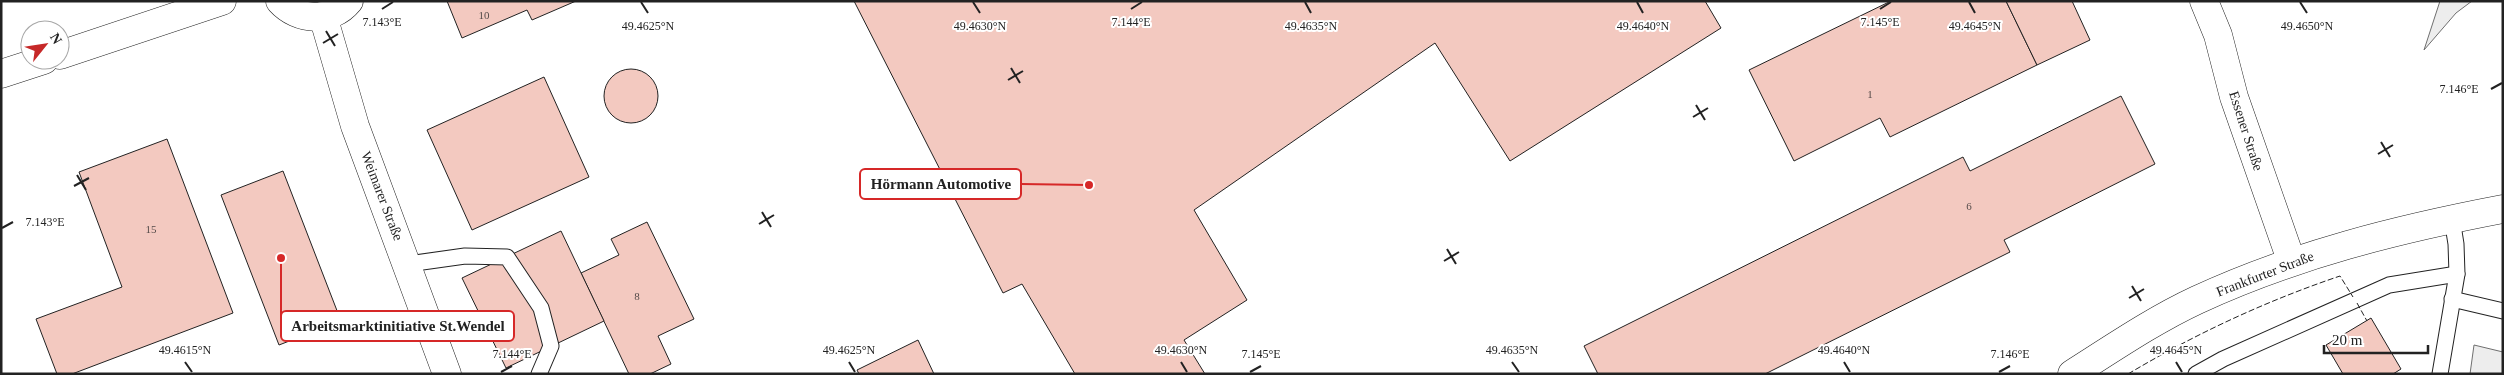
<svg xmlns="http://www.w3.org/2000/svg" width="2504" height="375" viewBox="0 0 2504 375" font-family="'Times New Roman',serif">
  <rect width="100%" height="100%" fill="#fff"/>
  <g fill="#ededed" stroke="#6f6f6f">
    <polygon points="2440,1 2472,1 2456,13 2424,50"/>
    <polygon points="2474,345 2503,352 2503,374 2470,374"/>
  </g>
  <g fill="#f3c9c0" stroke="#222">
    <polygon points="447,1 576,1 532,20 527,10 462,38"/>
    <polygon points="854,1 1705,1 1721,28 1510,161 1435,43 1194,210 1247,300 1184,340 1205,374 1075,374 1022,284 1003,293"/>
    <polygon points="1891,1 2006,1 2037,65 1890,137 1880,118 1794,161 1749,70"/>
    <polygon points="2006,1 2072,1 2090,40 2037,65"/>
    <circle cx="631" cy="96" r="27"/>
    <polygon points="544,77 589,177 472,230 427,130"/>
    <polygon points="2121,96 2155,164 2004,240 2010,252 1765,374 1598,374 1584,346 1963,157 1970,171"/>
    <polygon points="167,139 233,313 72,374 57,374 36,319 122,287 79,172"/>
    <polygon points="283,171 341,321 279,345 221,195"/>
    <polygon points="647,222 694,319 658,336 671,364 650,374 629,374 581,273 619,255 611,239"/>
    <polygon points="561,231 604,321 506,368 462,278"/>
    <polygon points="2371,318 2401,369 2393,374 2343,374 2326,345"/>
    <polygon points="918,340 934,374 859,374 857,370"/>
  </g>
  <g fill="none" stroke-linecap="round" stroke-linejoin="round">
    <g stroke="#222" stroke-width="17">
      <g id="service">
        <polyline points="408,264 465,256 507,257 541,308 551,346 539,374"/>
        <polyline points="2452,299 2503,311"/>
        <polyline points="2196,374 2223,359 2389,285 2457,274"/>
        <polyline points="2440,374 2457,274 2456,244 2452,219"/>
      </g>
    </g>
    <g stroke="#222" stroke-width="29">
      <g id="minor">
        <path d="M280,1C298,21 331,23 349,1"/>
        <polyline points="2204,1 2218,35 2234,97 2291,260"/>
        <polyline points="323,16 355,126 447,374"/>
        <polyline points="60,55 222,1"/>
        <polyline points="1,74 44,60"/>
        <path d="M2072,374C2113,348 2154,320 2197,300C2294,255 2398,229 2503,209"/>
      </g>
    </g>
    <use href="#service" stroke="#fff" stroke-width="15"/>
    <use href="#minor" stroke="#fff" stroke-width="28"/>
    <g stroke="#222" stroke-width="1" stroke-dasharray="6 2.5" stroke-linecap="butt">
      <polyline points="2357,303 2367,321"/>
      <path d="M2128,374C2195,334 2266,301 2340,276L2353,297"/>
    </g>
  </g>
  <path fill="none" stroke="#222" stroke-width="2" d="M641,2L648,13M973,2L980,13M1305,2L1311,13M1637,2L1643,13M1969,2L1975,13M2300,2L2307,13M382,9L393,2M1131,9L1142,2M1880,9L1891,2M326,31L335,46M323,43L338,34M1011,68L1020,83M1008,80L1023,71M2491,89L2502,83M1696,105L1705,120M1693,117L1708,108M2381,142L2390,157M2378,154L2393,145M77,175L86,190M74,186L89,178M762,212L771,227M759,224L774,215M2,228L13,222M1447,249L1456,264M1444,261L1459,252M2132,286L2141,301M2129,298L2144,289M185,362L192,372M849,362L855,372M1181,362L1187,372M1512,362L1519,372M1844,362L1850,372M2176,362L2182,372M501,372L512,366M1250,372L1261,366M1999,372L2010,366"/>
  <g text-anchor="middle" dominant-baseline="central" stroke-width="4" stroke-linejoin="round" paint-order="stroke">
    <g font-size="11" fill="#564c4a">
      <text x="484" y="15">10</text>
      <text x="1870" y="94">1</text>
      <text x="1969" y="206">6</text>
      <text x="151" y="229">15</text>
      <text x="637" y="296">8</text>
    </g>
    <g font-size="14" fill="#222" stroke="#fff">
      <text transform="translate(2246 131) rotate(72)">Essener Straße</text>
      <text transform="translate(382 196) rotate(69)">Weimarer Straße</text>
      <text transform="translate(2265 274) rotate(-21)">Frankfurter Straße</text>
    </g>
  </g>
  <g font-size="12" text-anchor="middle" fill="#222" stroke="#fff" stroke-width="4" stroke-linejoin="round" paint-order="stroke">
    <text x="382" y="26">7.143°E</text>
    <text x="1131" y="26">7.144°E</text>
    <text x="1880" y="26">7.145°E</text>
    <text x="648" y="30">49.4625°N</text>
    <text x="980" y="30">49.4630°N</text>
    <text x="1311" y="30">49.4635°N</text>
    <text x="1643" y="30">49.4640°N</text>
    <text x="1975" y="30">49.4645°N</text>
    <text x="2307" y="30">49.4650°N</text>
    <text x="2459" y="93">7.146°E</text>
    <text x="45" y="226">7.143°E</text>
    <text x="185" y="354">49.4615°N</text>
    <text x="849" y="354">49.4625°N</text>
    <text x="1181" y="354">49.4630°N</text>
    <text x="1512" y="354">49.4635°N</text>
    <text x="1844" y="354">49.4640°N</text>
    <text x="2176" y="354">49.4645°N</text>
    <text x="512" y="358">7.144°E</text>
    <text x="1261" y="358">7.145°E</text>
    <text x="2010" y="358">7.146°E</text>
  </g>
  <path fill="none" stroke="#d62828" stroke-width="2" d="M1089 185L1021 184M281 258L281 326"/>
  <g fill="#d62828" stroke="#fff" stroke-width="2">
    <circle cx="1089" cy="185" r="5"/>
    <circle cx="281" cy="258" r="5"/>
  </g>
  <g fill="#fff" stroke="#d62828" stroke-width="2">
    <rect x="860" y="169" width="161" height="30" rx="5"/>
    <rect x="281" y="311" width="233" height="30" rx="5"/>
  </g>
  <g font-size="15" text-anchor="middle" font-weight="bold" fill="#222">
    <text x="941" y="189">Hörmann Automotive</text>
    <text x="398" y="331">Arbeitsmarktinitiative St.Wendel</text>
  </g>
  <rect width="2504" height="375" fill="none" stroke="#222222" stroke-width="5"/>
  <g transform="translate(45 45) rotate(60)"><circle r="24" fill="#ffffff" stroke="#a7a7a7"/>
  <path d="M0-4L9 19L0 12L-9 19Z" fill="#c62828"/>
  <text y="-8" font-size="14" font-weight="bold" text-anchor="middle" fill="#222222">N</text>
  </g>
  <path d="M2324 345v8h104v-8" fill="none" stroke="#222222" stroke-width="2.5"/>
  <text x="2332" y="345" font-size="15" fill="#222222" stroke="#ffffff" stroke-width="4" paint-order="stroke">20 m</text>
</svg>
